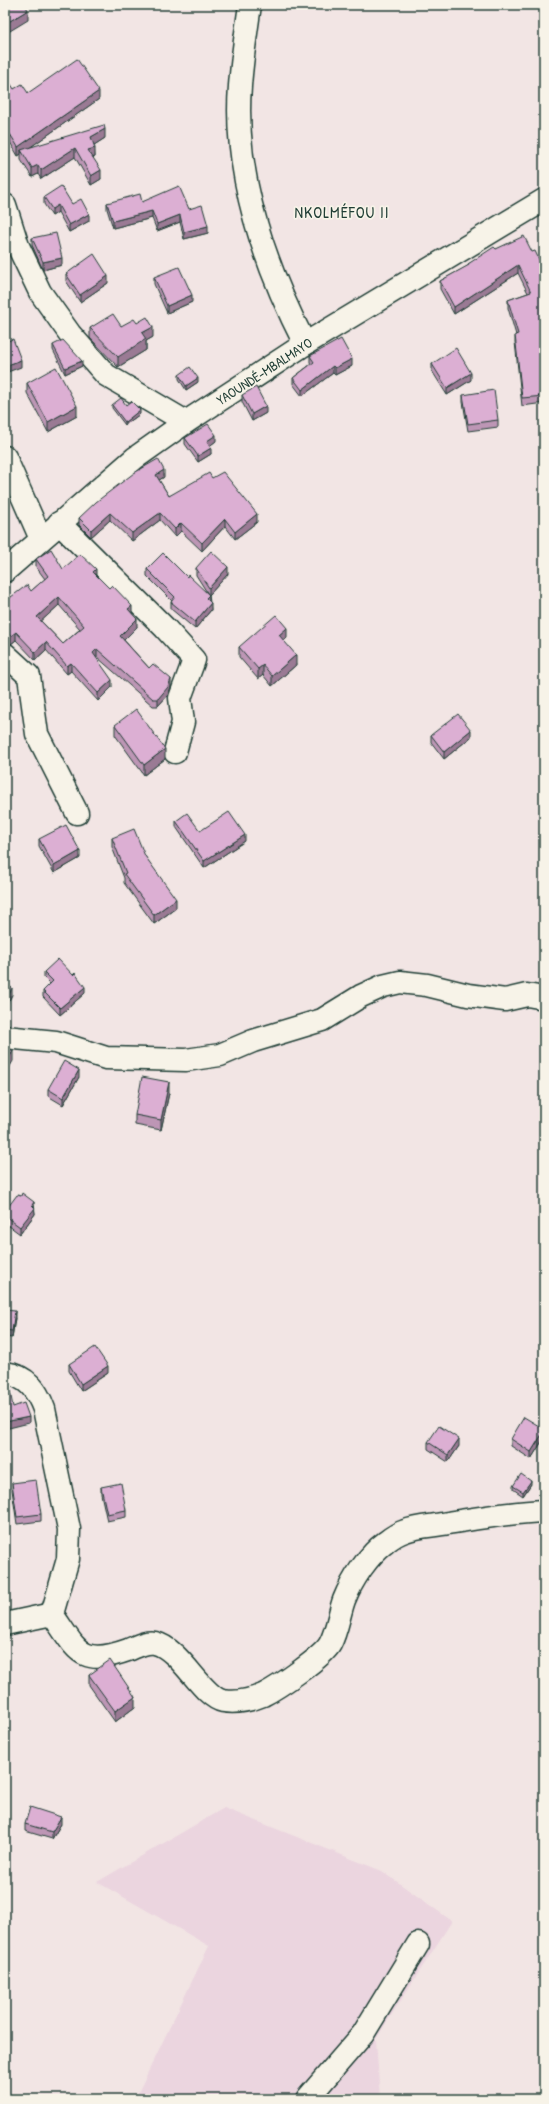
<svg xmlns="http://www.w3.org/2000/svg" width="549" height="2104" viewBox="0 0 549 2104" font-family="'Patrick Hand',sans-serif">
  <rect width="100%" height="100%" fill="#f2e5e4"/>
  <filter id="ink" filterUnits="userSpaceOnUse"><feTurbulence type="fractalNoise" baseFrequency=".025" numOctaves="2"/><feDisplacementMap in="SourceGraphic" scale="8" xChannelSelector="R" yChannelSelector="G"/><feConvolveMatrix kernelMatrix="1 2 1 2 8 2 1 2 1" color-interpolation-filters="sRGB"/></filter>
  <g filter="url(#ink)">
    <polygon fill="#ebd5df" points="224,1808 382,1871 452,1921 376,2039 380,2099 135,2099 209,1946 97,1882"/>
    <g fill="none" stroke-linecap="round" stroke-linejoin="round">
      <g stroke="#1f3d34" stroke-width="25">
        <g id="minor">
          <polyline points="5,205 18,246 40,292 70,334 106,375 186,422"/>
          <polyline points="5,457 41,539"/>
          <polyline points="59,523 165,628 194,660 180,698 183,722 175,752"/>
          <polyline points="5,654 29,676 37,734 77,813"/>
          <polyline points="5,1037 56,1042 106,1058 186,1060 220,1055 253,1041 322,1020 361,996 383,986 400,982 427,985 468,995 505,1000 527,995 544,998"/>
          <path d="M5,1373C27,1376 37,1390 44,1409L69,1529L68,1559L52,1614C78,1651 80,1667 128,1650C136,1647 145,1641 155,1643C181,1649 202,1697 223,1701C236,1703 251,1700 263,1695C277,1688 323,1657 330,1644C337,1631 339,1614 344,1600C352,1580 368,1555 386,1542C391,1538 399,1533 405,1531C418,1526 434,1526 448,1523C480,1518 512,1512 544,1511"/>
          <polyline points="5,1624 52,1614"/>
          <polyline points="307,2099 363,2034 418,1944"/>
        </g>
      </g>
      <g stroke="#1f3d34" stroke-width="25">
        <path id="major" d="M250,5C246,32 242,59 240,86C233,176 265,266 305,344"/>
      </g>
      <g stroke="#1f3d34" stroke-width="25">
        <polyline id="highway" points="5,571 135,458 186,422 305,344 544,200"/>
      </g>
      <use href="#minor" stroke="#f7f3e8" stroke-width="22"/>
      <use href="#major" stroke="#f7f3e8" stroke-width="22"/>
      <use href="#highway" stroke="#f7f3e8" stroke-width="22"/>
    </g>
    <g fill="#bd96b5" stroke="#1f3d34" fill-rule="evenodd">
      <polygon points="14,89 28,93 99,99 29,148 105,138 94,145 95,157 93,158 101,179 91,185 75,157 41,179 38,174 32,177 21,160 21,154 18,156 10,142 5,145"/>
      <polygon points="44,197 72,204 89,221 69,232 58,212 52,216 44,204"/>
      <polygon points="142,202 189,209 208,233 184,239 180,222 157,231 152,218 113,228 107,209 107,203"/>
      <polygon points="32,238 62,265 43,270 32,245"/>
      <polygon points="496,249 532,252 544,270 544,403 522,406 515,342 515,335 516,335 508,308 508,300 528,293 518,273 454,314 440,289 440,281 468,266 468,264"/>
      <polygon points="66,274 108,283 80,302 66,281"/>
      <polygon points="154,277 192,302 167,313 154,284"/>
      <polygon points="137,323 153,337 146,341 146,350 118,367 90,338 90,328 121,326"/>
      <polygon points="53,345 82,366 65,374 53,350"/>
      <polygon points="310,356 352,366 335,375 333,373 302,396 293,384 293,378 311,364 310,362"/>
      <polygon points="432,364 471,380 447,395 432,371"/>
      <polygon points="179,375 198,382 186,390 179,379"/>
      <polygon points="27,383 77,416 48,432 27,393"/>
      <polygon points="242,395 266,413 252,421 242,402"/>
      <polygon points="463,395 498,420 498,427 468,431 463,402"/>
      <polygon points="112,405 126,405 140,414 125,425 112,408"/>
      <polygon points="185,438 216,441 209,446 211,454 198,462 185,444"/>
      <polygon points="164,477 159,480 169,496 212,478 257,522 235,539 225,526 202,551 181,531 175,537 160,520 132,541 110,520 91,537 79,525 79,518"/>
      <path d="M36,559L63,569L96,575L132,613L137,627L124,640L149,668L171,687L168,695L158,706H153L97,657L96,658L112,687L98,701L71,671L67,674L46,650L35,660L16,640L11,644L5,643V598L7,600L31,591L45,579L36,567ZM59,605L80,629L63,644L41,621Z"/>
      <polygon points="196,568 228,574 209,595 211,610 195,629 171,609 171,602 172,601 147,576 147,569 187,577 208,594 196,575"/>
      <polygon points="287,638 284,641 296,665 272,686 263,675 258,679 239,657 239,647"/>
      <polygon points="115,725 165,759 144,775 115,735"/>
      <polygon points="431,735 471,737 444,759 431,742"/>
      <polygon points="176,821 200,831 245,841 204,868 176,827"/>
      <polygon points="112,838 145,856 176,908 154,924 124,883 124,878 112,847"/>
      <polygon points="39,839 80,858 54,873 39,846"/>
      <polygon points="44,972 85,993 60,1015 43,997 43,991 50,984 44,978"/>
      <polygon points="79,1077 63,1105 48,1096 48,1089"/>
      <polygon points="169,1093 161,1130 135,1125 135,1115"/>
      <polygon points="34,1207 35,1214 20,1234 5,1223 5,1211"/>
      <polygon points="5,1310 15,1318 12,1338 5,1337"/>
      <polygon points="69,1364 108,1373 81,1391 69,1371"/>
      <polygon points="544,1429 544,1438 531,1459 511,1446 511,1439"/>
      <polygon points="428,1442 459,1446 448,1462 428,1449"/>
      <polygon points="12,1483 41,1514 41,1521 17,1524 12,1490"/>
      <polygon points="531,1484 523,1496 513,1489 513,1486"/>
      <polygon points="101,1487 126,1510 126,1517 107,1521 101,1494"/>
      <polygon points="89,1675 135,1707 115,1722 89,1685"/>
      <polygon points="25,1824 61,1824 52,1839 25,1831"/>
    </g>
    <g fill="#9a7a94" stroke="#1f3d34">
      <polygon points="28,10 28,20 5,34 5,24"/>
      <polygon points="99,91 99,99 22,153 21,150 21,154 18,156 18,147"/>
      <polygon points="105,129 105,138 91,147 91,137"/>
      <polygon points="10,134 10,142 5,145 5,136"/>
      <polygon points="75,148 75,157 41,179 41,170"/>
      <polygon points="95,148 95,157 88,159 88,150"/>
      <polygon points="38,165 38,174 32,177 32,168"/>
      <polygon points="101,170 101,179 91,185 91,176"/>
      <polygon points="58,205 58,212 52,216 52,209"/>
      <polygon points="152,211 152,218 113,228 113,221"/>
      <polygon points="89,214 89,221 69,232 69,225"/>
      <polygon points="180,215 180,222 157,231 157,224"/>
      <polygon points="208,226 208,233 184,239 184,232"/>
      <polygon points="62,258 62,265 43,270 43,262"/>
      <polygon points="518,265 518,273 454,314 454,307"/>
      <polygon points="108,276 108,283 80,302 80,295"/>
      <polygon points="192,295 192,302 167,313 167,306"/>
      <polygon points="153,327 153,337 146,341 146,350 118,367 118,357 142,333"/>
      <polygon points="352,359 352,366 335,375 335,368"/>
      <polygon points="21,360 21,367 5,373 5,366"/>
      <polygon points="82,361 82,366 65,374 65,368"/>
      <polygon points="333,366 333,373 302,396 302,390"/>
      <polygon points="471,373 471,380 447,395 447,388"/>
      <polygon points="198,378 198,382 186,390 186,386"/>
      <polygon points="77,406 77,416 48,432 48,422"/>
      <polygon points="266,406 266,413 252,421 252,414"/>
      <polygon points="140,410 140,414 125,425 125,422"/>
      <polygon points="216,435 216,441 207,448 207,441"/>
      <polygon points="211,448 211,454 198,462 198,456"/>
      <polygon points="164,470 164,477 156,482 156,475"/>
      <polygon points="110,513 110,520 91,537 91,530"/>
      <polygon points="160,513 160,520 132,541 132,533"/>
      <polygon points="257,514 257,522 235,539 235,532"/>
      <polygon points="225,519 225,526 202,551 202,543"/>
      <polygon points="181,523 181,531 175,537 175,529"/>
      <polygon points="228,567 228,574 209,595 209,588"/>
      <polygon points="96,569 96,577 93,572"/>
      <polygon points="209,595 209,602 206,598"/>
      <polygon points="59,597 59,605 37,625 37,617"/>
      <polygon points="211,603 211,610 195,629 195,622"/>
      <polygon points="132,606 132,614 128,609"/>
      <polygon points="137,619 137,627 120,644 120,636"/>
      <polygon points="287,628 287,638 279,645 279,635"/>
      <polygon points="16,632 16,640 11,644 11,636"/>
      <polygon points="46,642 46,650 35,660 35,652"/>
      <polygon points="97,649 97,657 93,661 93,653"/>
      <polygon points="296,655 296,665 272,686 272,676"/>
      <polygon points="71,663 71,671 67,674 67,666"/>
      <polygon points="263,665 263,675 258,679 258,669"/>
      <polygon points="171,679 171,687 168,695 158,706 158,699"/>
      <polygon points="112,680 112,687 98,701 98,693"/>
      <polygon points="471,730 471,737 444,759 444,752"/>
      <polygon points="165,749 165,759 144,775 144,765"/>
      <polygon points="245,835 245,841 204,868 204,861"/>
      <polygon points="80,851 80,858 54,873 54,866"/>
      <polygon points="176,899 176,908 154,924 154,915"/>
      <polygon points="85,987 85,993 60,1015 60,1008"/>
      <polygon points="12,988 12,995 5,1008 5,1002"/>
      <polygon points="13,1051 13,1061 5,1075 5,1064"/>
      <polygon points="79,1070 79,1077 63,1105 63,1098"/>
      <polygon points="169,1082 169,1093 161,1130 161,1120"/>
      <polygon points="34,1202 35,1214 20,1234 20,1227 32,1205"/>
      <polygon points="15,1311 15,1318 12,1338 12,1331"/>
      <polygon points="108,1366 108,1373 81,1391 81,1384"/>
      <polygon points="29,1417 29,1423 5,1429 5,1422"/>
      <polygon points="544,1431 544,1438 531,1459 531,1452"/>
      <polygon points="459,1439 459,1446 448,1462 448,1455"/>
      <polygon points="531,1481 531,1484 523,1496 523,1492"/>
      <polygon points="135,1697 135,1707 115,1722 115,1711"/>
      <polygon points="61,1817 61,1824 52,1839 52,1832"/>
    </g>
    <g fill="#dcafd3" stroke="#1f3d34" fill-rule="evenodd">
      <polygon points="5,5 25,5 28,10 5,24"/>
      <polygon points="77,59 99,91 18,147 10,134 5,136 5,75 14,89 22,84 28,93"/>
      <polygon points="104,125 105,129 91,137 95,148 88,150 101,170 91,176 75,148 41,170 38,165 32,168 21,150"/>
      <polygon points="61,186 72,204 81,199 89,214 69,225 58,205 52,209 44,197"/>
      <polygon points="179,186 189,209 202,205 208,226 184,232 180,215 157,224 152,211 113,221 107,203 140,194 142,202"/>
      <polygon points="56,233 62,258 43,262 32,238"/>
      <polygon points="524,236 532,252 535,251 544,270 544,396 522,398 515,335 518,334 508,300 531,292 518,265 454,307 440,281 469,265 468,264 494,247 496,249"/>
      <polygon points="94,254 108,276 80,295 66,274"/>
      <polygon points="179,267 192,295 167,306 154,277"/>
      <polygon points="113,314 121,326 134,319 137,323 147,317 153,327 142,333 146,339 118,357 90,328"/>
      <polygon points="13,339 21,360 5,366 5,342"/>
      <polygon points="341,339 352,359 335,368 333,366 302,390 293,378 314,362 310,356"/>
      <polygon points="63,340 82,361 65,368 53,345"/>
      <polygon points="456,348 471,373 447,388 432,364"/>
      <polygon points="56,367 77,406 48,422 27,383"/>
      <polygon points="190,367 198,378 186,386 179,375"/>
      <polygon points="256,387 266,406 252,414 242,395"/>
      <polygon points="494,390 498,420 468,424 463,395"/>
      <polygon points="121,398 126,405 131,401 140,410 125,422 112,405"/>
      <polygon points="208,424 216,435 207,441 211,448 198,456 185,438"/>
      <polygon points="158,459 164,470 156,475 169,496 209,473 212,478 223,472 257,514 235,532 225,519 202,543 181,523 175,529 160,513 132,533 110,513 91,530 79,518 96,502 134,473"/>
      <path d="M51,549L63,569L80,554L96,569L93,572L109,588L112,585L132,606L128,609L137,619L120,636L149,668L153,664L171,679L168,687L158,699H153L97,649L93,653L112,680L98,693L71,663L67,666L46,642L35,652L16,632L11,636L5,635V598L7,600L27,585L31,591L48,576L36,559ZM59,597L84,626L63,644L37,617Z"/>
      <polygon points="211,551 228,567 209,588 196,568"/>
      <polygon points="163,553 187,577 188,575 209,595 206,598 211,603 195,622 171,602 175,597 147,569"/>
      <polygon points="276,615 287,628 279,635 296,655 272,676 263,665 258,669 239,647"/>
      <polygon points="136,709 165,749 144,765 115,725"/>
      <polygon points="458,714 471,730 444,752 431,735"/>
      <polygon points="229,812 245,835 204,861 176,821 187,813 200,831"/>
      <polygon points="66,825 80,851 54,866 39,839"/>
      <polygon points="134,829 145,856 176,899 154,915 124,874 126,873 112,838"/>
      <polygon points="58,959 73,975 75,973 85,987 60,1008 43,991 53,981 44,972"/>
      <polygon points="5,983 12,988 5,1002"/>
      <polygon points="5,1046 13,1051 5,1064"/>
      <polygon points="64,1061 79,1070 63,1098 48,1089"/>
      <polygon points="142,1077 169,1082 161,1120 135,1115"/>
      <polygon points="22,1193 34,1202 32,1205 35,1208 20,1227 5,1216 5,1211 17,1195 21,1196"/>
      <polygon points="5,1310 15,1311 12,1331 5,1330"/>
      <polygon points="95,1347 108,1366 81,1384 69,1364"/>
      <polygon points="10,1391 13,1407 24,1403 29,1417 5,1422 5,1393"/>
      <polygon points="524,1417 544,1429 544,1431 531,1452 511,1439"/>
      <polygon points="439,1426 459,1439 448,1455 428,1442"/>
      <polygon points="521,1474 531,1481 523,1492 513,1486"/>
      <polygon points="36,1480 41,1514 17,1517 12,1483"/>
      <polygon points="121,1483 126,1510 107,1514 101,1487"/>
      <polygon points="110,1660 135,1697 115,1711 89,1675"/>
      <polygon points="30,1807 61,1817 52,1832 25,1824"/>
    </g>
  </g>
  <g text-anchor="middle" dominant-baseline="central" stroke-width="3.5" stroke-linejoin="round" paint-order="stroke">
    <g font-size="14" fill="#1f3d34" stroke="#f7f3e8">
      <text transform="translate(264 371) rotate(-33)">YAOUNDÉ-MBALMAYO</text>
    </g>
    <g font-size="16" letter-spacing="1" fill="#1f3d34" stroke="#f7f3e8">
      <text x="342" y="212">NKOLMÉFOU II</text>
    </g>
  </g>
  <rect width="549" height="2104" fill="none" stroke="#f7f3e8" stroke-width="20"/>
  <rect x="10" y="10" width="529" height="2084" fill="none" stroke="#1f3d34" stroke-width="1.5" filter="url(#ink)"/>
</svg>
